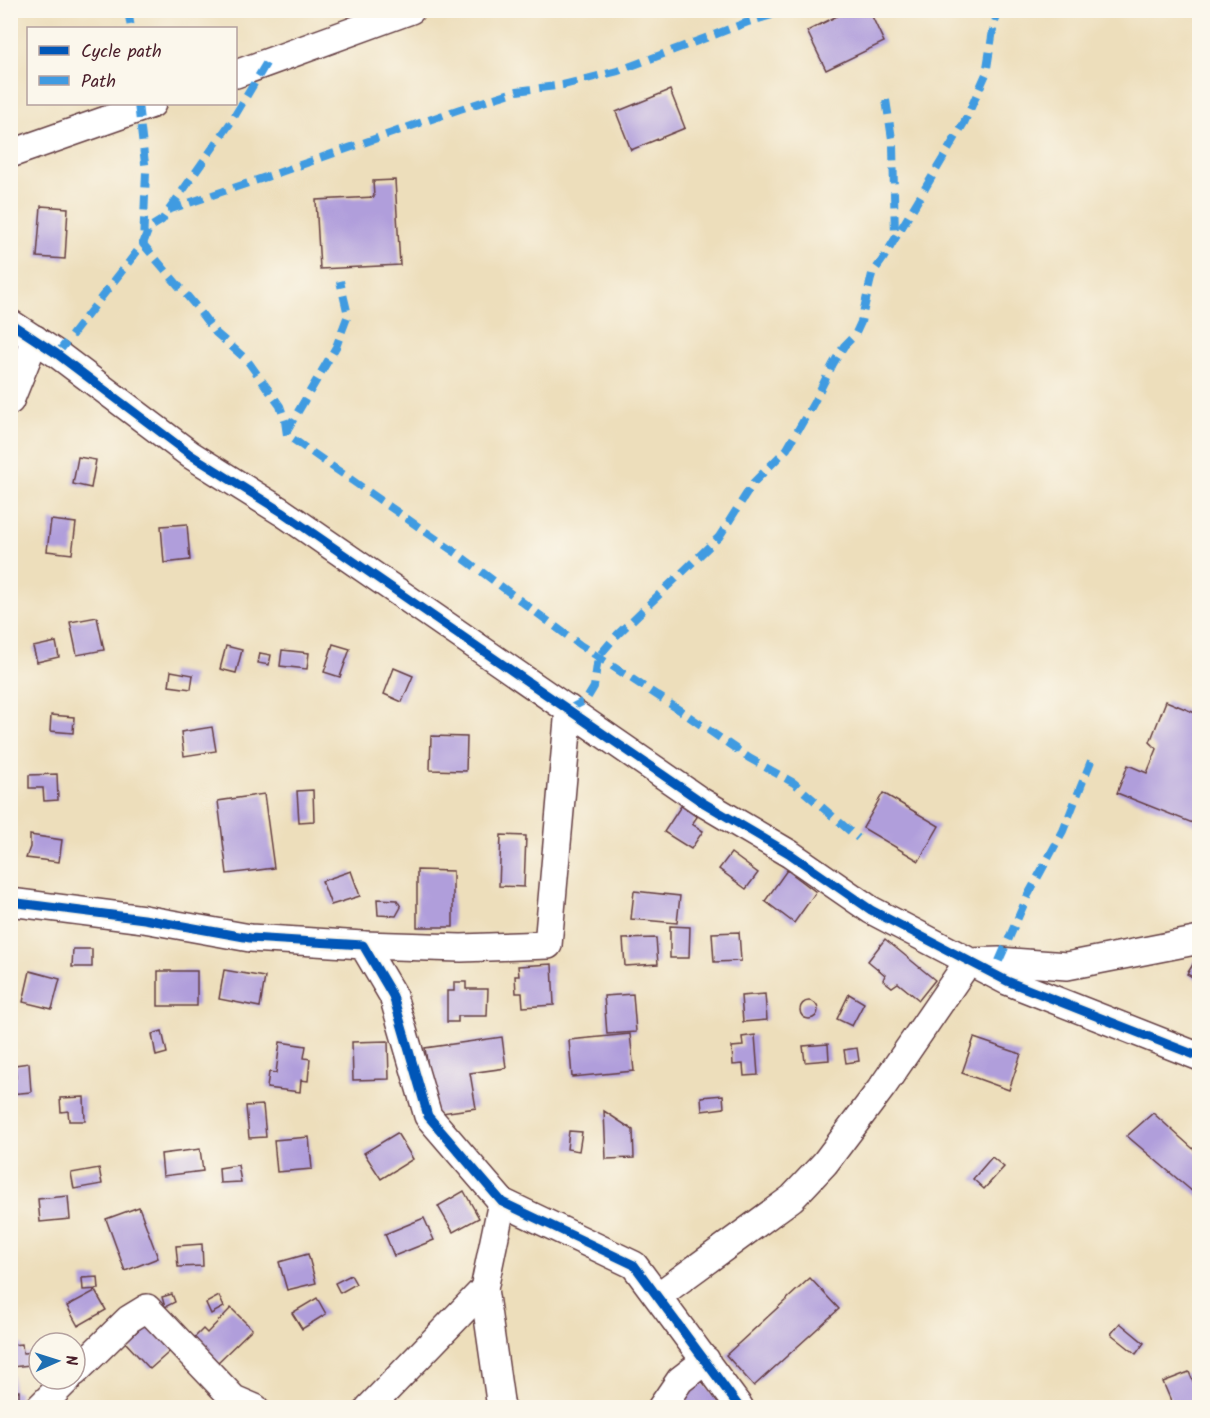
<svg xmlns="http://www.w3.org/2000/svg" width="1210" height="1418" viewBox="0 0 1210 1418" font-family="Kalam,sans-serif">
  <rect width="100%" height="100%" fill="#fbf7ec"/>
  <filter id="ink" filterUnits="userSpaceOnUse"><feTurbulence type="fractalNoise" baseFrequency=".0167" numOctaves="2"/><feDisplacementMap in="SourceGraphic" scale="12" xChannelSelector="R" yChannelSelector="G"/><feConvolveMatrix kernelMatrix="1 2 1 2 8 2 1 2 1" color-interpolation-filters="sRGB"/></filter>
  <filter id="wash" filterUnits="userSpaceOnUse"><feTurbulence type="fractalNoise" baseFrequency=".008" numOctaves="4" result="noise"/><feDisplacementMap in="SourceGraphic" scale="24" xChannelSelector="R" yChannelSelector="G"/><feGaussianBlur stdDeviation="1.35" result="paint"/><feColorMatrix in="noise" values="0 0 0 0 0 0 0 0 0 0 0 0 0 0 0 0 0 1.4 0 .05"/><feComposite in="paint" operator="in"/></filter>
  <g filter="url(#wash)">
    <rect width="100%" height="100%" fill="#eddebb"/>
    <g id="blocks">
      <g fill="#b09edb">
        <polygon points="849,10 869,10 884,42 826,70 807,31"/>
        <polygon points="670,90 685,128 631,150 616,112"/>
        <polygon points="395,180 400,265 320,269 316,200 374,197 373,181"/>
        <polygon points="41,206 68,208 65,259 37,257"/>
        <polygon points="78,457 96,460 91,488 73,484"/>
        <polygon points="51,520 76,523 72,554 47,551"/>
        <polygon points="187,524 190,560 164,563 161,526"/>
        <polygon points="97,617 104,650 77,655 70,622"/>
        <polygon points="56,642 59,657 37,662 33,647"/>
        <polygon points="333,644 350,649 340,677 324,672"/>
        <polygon points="226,646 242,650 236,673 220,669"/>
        <polygon points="282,650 309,653 307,669 280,666"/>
        <polygon points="260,653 271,655 269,665 258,663"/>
        <polygon points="394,668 413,676 402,702 384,694"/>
        <polygon points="171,671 193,675 191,689 169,686"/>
        <polygon points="1166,701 1200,715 1200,826 1117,793 1128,765 1147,773 1157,749 1150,742"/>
        <polygon points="51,715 74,717 73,733 50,731"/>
        <polygon points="212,727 216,751 184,756 181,732"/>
        <polygon points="431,736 467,737 466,771 430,770"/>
        <polygon points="57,774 58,800 44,801 43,788 29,788 29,775"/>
        <polygon points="313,790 314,821 299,822 297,791"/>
        <polygon points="883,793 939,826 919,861 863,828"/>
        <polygon points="264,794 274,868 227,874 218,801"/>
        <polygon points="681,806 697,817 692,824 703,831 691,849 664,832"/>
        <polygon points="30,835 62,840 59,862 26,858 30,847"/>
        <polygon points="501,835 526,836 524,887 499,886"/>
        <polygon points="731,853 758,873 746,889 719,869"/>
        <polygon points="417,870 453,871 453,927 417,927"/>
        <polygon points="787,870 816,892 794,923 765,901"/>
        <polygon points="351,871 360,896 331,905 322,881"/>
        <polygon points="634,891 680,896 677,923 631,919"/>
        <polygon points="377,899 397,900 401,907 396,916 378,915"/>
        <polygon points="670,926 690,927 689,958 670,958"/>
        <polygon points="739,932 741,961 714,962 712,933"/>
        <polygon points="656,938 658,964 625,966 623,939"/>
        <polygon points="885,939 935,980 919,1000 898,983 892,987 883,980 885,975 868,961"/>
        <polygon points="73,949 92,949 92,967 72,967"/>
        <polygon points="1200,953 1200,981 1187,974"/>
        <polygon points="552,964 554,1005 523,1007 522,993 516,993 515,976 519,976 518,966"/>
        <polygon points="224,970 265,977 260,1007 219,999"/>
        <polygon points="30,971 60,979 52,1009 23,1002"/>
        <rect x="158" y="971" width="39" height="35"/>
        <polygon points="454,982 466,982 466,989 488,989 487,1016 458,1016 458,1022 447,1022 447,991 454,991"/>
        <polygon points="633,994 636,1032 607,1034 604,996"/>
        <polygon points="765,994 767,1020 743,1022 741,996"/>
        <polygon points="849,994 864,1003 852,1026 837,1019"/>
        <circle cx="809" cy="1010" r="9"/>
        <polygon points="162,1031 167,1053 156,1056 152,1034"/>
        <polygon points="630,1034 634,1071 572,1077 569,1040"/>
        <polygon points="755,1035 758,1075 744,1076 743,1064 733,1065 732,1047 743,1046 742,1037"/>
        <polygon points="502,1037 506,1068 470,1073 476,1108 435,1114 425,1048"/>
        <polygon points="974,1038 1021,1054 1009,1090 962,1073"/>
        <polygon points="388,1041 389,1079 353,1080 352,1042"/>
        <polygon points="280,1042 306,1046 304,1058 310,1059 308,1081 301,1080 300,1092 267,1088 269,1072 276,1073"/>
        <polygon points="828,1044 829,1060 805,1062 803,1046"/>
        <polygon points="857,1048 859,1061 846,1063 844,1050"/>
        <polygon points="29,1063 31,1092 10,1094 10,1079 16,1078 15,1065"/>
        <polygon points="723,1095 724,1108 702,1111 701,1097"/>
        <polygon points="84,1097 85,1121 69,1121 68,1111 61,1112 60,1098"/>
        <polygon points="263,1105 266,1137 249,1138 246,1106"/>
        <polygon points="604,1111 633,1130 634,1158 606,1159"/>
        <polygon points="1153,1113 1200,1155 1200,1198 1127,1136"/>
        <polygon points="569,1131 582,1132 579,1151 567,1149"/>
        <polygon points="397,1133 413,1159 381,1179 364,1153"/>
        <polygon points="309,1137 312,1169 277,1172 274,1140"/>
        <polygon points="200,1149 203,1171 163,1176 161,1154"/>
        <polygon points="992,1157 1004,1167 984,1189 973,1179"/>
        <polygon points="238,1165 241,1182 220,1183 219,1168"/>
        <polygon points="99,1168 102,1184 74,1189 71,1173"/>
        <polygon points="464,1191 479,1218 453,1232 438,1206"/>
        <polygon points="68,1196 70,1219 40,1222 38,1199"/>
        <polygon points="139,1207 158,1258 125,1271 106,1219"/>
        <polygon points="424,1218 434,1240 394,1256 385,1234"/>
        <polygon points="202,1244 203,1266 178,1267 176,1246"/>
        <polygon points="308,1254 316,1283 287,1290 279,1262"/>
        <polygon points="351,1275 356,1284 340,1293 335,1283"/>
        <polygon points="98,1277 99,1289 83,1290 82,1278"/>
        <polygon points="810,1278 839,1309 754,1386 726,1355"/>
        <polygon points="95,1291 106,1310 78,1326 67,1306"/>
        <polygon points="172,1294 175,1302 165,1307 162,1297"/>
        <polygon points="219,1296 224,1307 211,1314 206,1303"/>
        <polygon points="317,1298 326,1314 302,1329 292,1313"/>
        <polygon points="231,1308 252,1329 215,1365 191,1341 203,1329 207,1333"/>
        <polygon points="152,1318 176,1346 150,1369 125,1342"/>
        <polygon points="1120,1323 1144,1343 1136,1354 1111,1334"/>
        <polygon points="22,1344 23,1353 39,1352 39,1364 12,1367 10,1345"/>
        <polygon points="1189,1372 1200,1397 1200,1408 1174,1408 1163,1382"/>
        <polygon points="10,1375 13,1375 14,1391 19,1391 19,1406 10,1406"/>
        <polygon points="699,1378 726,1408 681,1408 675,1401"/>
      </g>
    </g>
  </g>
  <g filter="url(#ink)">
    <use href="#blocks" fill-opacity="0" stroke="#623c41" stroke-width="1.5"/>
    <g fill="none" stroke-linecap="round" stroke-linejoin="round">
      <g stroke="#623c41" stroke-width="30">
        <g id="street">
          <polyline points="236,74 411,10"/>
          <polyline points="10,154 152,104"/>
          <polyline points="10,323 57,354 191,455 282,512 702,802 790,854 871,910 1007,981 1200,1057"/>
          <polyline points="10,401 35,339"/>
          <polyline points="10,902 144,919 250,938 363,945 393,996 428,1116 502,1202 634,1265 740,1408"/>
          <polyline points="363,945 461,948 548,945 569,709"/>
          <polyline points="658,1296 792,1198 825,1163 883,1086 968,962 999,961 1067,966 1200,940"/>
          <polyline points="75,1372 129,1319 147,1308 234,1399 255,1408"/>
          <polyline points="39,1408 68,1379"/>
          <polyline points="369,1408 484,1289"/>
          <polyline points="501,1408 484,1289 502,1202"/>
          <polyline points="661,1408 680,1380 706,1360"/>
        </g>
      </g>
      <use href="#street" stroke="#fff" stroke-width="27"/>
      <g stroke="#409be1" stroke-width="8" stroke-dasharray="15 8" stroke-linecap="butt">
        <polyline points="128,10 131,28"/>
        <polyline points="886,100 893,145 895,237"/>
        <polyline points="138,104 146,172 143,244 194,304 216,333 247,360 280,406 285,421 287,435 459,555 580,645 681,711 749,758 794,783 858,838"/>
        <polyline points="168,210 272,175 460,109 517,91 563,85 618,71 748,22 782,12"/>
        <polyline points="57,354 143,244 149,228 162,220 231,122 267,62"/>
        <polyline points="286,432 336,347 348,315 340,281"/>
        <polyline points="569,709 586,700 594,687 598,657 617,635 719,537 754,482 787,449 813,404 833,364 844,346 855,335 861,322 872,274 883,259 964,123 986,74 994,24 1000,10"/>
        <polyline points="999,961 1028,895 1063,831 1091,761"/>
      </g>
      <g stroke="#fbf7ec" stroke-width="13">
        <g id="cycleway">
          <polyline points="10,323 57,354 191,455 282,512 702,802 790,854 871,910 1007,981 1200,1057"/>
          <polyline points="10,902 144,919 250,938 363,945 393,996 428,1116 502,1202 634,1265 740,1408"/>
        </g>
      </g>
      <use href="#cycleway" stroke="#0057b8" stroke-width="9"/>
    </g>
  </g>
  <rect width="1210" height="1418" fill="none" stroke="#fbf7ec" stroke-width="36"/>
  <rect x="27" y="27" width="210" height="78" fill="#fbf7ec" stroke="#b4a19f" stroke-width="1.5"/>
  <rect x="39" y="46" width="30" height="9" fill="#0057b8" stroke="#b4a19f" stroke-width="1.5"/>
  <text x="81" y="57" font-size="18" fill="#4a1f2b">Cycle path</text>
  <rect x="39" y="76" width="30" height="9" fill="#409be1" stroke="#b4a19f" stroke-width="1.5"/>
  <text x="81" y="87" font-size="18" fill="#4a1f2b">Path</text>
  <g transform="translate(57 1361) rotate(87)"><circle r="28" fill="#fbf7ec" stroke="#b4a19f" stroke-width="1.5"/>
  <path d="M0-4.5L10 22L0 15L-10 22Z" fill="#1f6fb2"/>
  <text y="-9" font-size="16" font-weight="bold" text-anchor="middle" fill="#4a1f2b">N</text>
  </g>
</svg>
